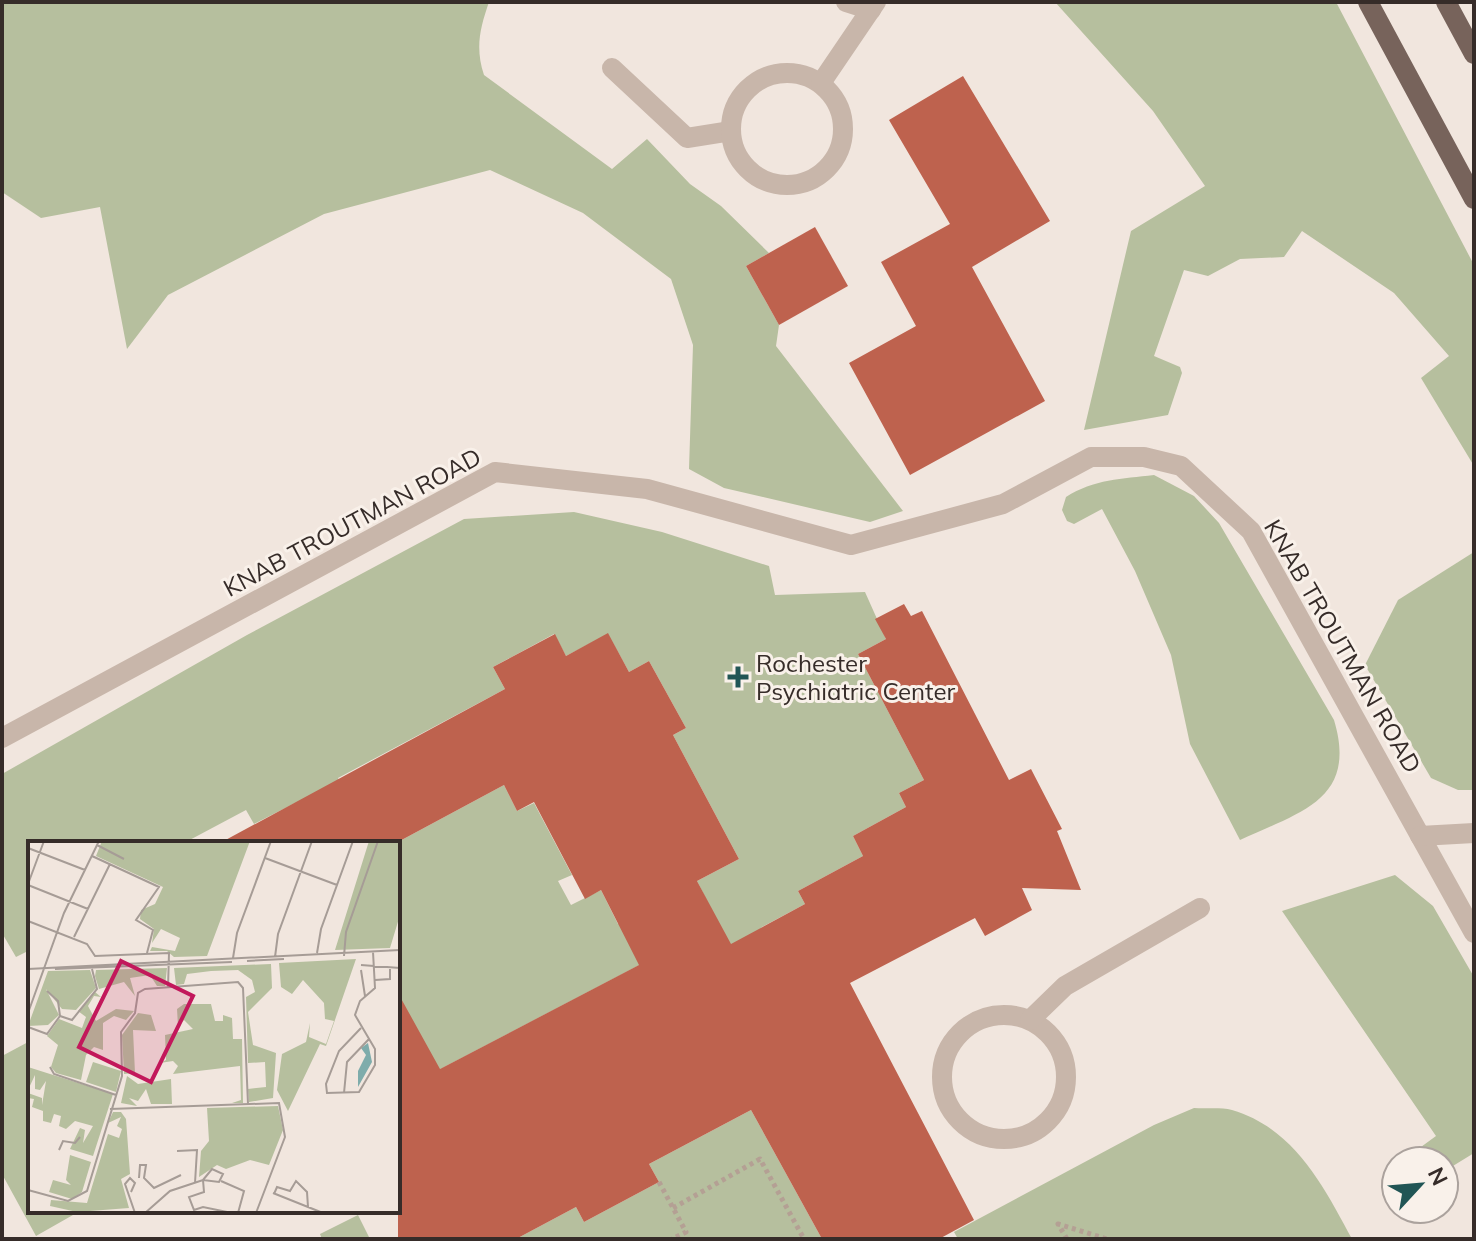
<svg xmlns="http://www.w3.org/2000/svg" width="1476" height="1241" viewBox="0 0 1476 1241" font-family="Mulish,sans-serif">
  <rect width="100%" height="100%" fill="#f1e6de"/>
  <g fill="#b6bf9e">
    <path d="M2,2H489C480,28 475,48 484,75L612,169L647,139L690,184L721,206L769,253L746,266L779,325L776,346L903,511L870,522L724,488L689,469L693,345L671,279L583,213L490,170L324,214L168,295L127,349L100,207L41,218L2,192Z"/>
    <polygon points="1055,2 1336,2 1474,265 1474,466 1421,378 1449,356 1394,293 1302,231 1284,257 1240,259 1208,276 1184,270 1154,356 1180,367 1182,373 1168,415 1084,430 1131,231 1205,186 1153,111"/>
    <path d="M1154,475L1194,496L1219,523L1334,720C1358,800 1300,812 1240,840L1190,744L1171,655L1135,571L1102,509L1074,524L1067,521L1062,510L1066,497C1094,479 1122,479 1154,475Z"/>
    <polygon points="574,512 662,532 769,566 775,595 865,592 886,639 858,654 924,780 899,793 906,807 853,836 863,856 798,891 805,904 762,927 736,958 697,881 739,859 673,735 686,728 649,661 629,672 608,634 566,656 554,634 493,667 505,689 338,778 354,808 295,803 254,824 246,810 184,843 30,843 30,950 16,957 2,933 2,774 247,635 464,519"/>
    <polygon points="1474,552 1474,790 1458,790 1431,778 1365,665 1398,600"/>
    <polygon points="504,785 517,811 534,803 572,875 558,881 571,905 601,890 618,924 632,918 653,958 402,1089 396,843"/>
    <polygon points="1395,875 1433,906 1474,977 1474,1153 1448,1169 1444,1167 1444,1161 1426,1161 1410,1155 1436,1136 1282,911"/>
    <polygon points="30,1041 30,1211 80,1211 36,1236 2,1174 2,1056"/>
    <path d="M1194,1108C1206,1109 1221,1107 1232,1110C1294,1128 1324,1187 1352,1239H958L954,1232L1154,1125Z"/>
    <polygon points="751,1110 822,1239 516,1239 576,1207 584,1222 659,1182 649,1164"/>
    <polygon points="358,1215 370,1239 322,1239 320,1234"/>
  </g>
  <g fill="#be624e">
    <polygon points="963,76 1050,221 972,267 1045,401 910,475 849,363 916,326 881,262 950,224 889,120"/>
    <polygon points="815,227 848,286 779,325 746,266"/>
    <polygon points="904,604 911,616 922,611 1009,780 1031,769 1062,829 1057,831 1081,890 1022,888 1032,910 985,936 975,918 850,983 974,1220 939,1239 822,1239 751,1110 649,1164 659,1182 584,1222 576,1207 516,1239 398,1239 398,993 440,1069 639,965 601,890 585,899 534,802 517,811 504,785 396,843 220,843 505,689 493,667 555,634 566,656 608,633 629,672 649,661 686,728 673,735 739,859 697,881 731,944 805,904 798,891 863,856 853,836 906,807 899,793 924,780 858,654 886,639 875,619"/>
  </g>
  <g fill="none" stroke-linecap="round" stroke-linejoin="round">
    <g stroke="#b4a094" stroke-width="5" stroke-dasharray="4 4" stroke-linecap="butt">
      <polyline points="659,1182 686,1232 672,1239"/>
      <polyline points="673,1208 760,1159 804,1239"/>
      <polyline points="1067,1239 1058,1224 1107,1239"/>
    </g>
    <g stroke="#c8b6aa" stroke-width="20">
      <polyline points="846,2 871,10"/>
      <polyline points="612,68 687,138 731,131"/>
      <circle cx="787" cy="129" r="56"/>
      <polyline points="821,83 876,2"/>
      <polyline points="2,738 495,472 647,489 851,545 1003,504 1091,457 1144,457 1181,466 1251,531 1474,933"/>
      <polyline points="1420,836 1474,833"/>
      <circle cx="1004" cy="1077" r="62"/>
      <polyline points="1030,1020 1065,986 1200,908"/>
    </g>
    <g stroke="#77635b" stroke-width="20">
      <polyline points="1368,2 1474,199"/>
      <polyline points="1446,2 1474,54"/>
    </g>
  </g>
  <path fill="#215555" stroke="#f9f1ea" stroke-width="3" d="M734 665h8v8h8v8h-8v8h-8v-8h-8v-8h8z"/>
  <g text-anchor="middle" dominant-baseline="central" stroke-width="6" stroke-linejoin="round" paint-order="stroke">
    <g font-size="24" fill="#362c29" stroke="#f9f1ea">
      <text transform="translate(352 522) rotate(-28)">KNAB TROUTMAN ROAD</text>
      <text transform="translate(1343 646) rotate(60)">KNAB TROUTMAN ROAD</text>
    </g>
    <g font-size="24" fill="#362c29" stroke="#f9f1ea" text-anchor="start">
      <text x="756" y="663">Rochester<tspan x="756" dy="28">Psychiatric Center</tspan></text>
    </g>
  </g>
  <g transform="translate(28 841)">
    <rect width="372" height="372" fill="#f1e6de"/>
    <path d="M74,0H222L179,115L146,116L139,110H122L124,106L147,110L152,97L133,88L124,102L126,88L112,78L113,69L127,63L135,46L68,15ZM341,0H372V74L362,107L307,109ZM328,118L298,205L292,203L260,270L249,249L254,213L278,201L282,182L281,196L298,203L306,180L297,178L296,162L275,139L264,153L253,146L251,122ZM243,123L244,147L220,171L225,204L248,212L245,257L221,261L220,248L238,246L237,221L220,222L218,156L227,151L224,139L210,129L183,130L159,133L156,143L148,144L146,127ZM139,127L137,145H129L122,134L102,137L107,155L96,141L71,148L67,135L68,129ZM62,129L68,147L48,169L34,168L18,148L31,174L20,184L0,185L20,130ZM67,151L73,156L66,155L60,165L68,180L88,168L106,170L98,179L86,175L75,182V209L66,206L58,214L53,239L28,232L23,226L30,204L19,195L31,178L54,187L58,176L50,170ZM156,163H183L187,180H195V174L204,177L205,198H214L215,262H204L213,259L212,225L145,233L150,225L145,220L132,222L138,219L137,194L165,188L156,179L150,185L149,168ZM110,172L123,174L128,190L105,189L107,232L96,233L94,194ZM65,221L93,230L88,251L58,241ZM0,226L85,253L65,315L42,308L52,287L57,289L55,302L65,285L47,280L38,288L31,285L33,275L26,273L23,282L15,280V270L4,266L6,258L0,257V252L14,257V264L18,240L12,249L7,248V234L0,249ZM99,235L110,243L143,238L144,263H123L118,248L110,260L101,257L109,265L93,262ZM250,265L255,289L241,324L222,319L198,328L189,324L171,336L173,310L181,300L179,267ZM85,271H93L98,278L102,333L93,338L101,367L49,371L22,365L23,359L59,362L80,293L91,297L94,288L89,285L93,276L80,282ZM42,314L63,321L54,351L44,358L21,351L25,339L43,344L38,339Z" fill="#b6bf9e"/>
    <path d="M340,202L344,221L330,246V230L338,214L333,207Z" fill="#7eacab"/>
    <path fill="none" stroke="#a69c96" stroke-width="2" d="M69,4L96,18M0,7L57,29M64,15L131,46L108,79L125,89L119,112M237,17L309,44M0,43L16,0M0,44L60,68M0,80L59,103L67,115L141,112L140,147M46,96L82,23M289,112L293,88L325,0M316,115L318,91L350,0M247,116L250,93L284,0M205,117L209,92L243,0M219,120L256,118M333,124L372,127M0,128L372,109M27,128L204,121M333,129L337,155M347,139L362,138V128M19,150L30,160L32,175M0,172L36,72L71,0M0,186L19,193L32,175L44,179L69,148L64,128M333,187L311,210L298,243L299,252L331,251L347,224V208L327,174L332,160L347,147L345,111M22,226L26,233L88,254M316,252L319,221L341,198M82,268L251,262L257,296L228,372M31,309L35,300L47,302L52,296M149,310L169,309L167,342M111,337L112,324H118L116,337L126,347L153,334M175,339L176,351L161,356L166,369L175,366L204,372M193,340L216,350L210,372M0,349L40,360L59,350L94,235L93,191L107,172L110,152L117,148L210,141L215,147L220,263M103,351L107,342L102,337L97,343L107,372M245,352L295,372M246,353L249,346L262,350L268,340L279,351L280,366M117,372L142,350L175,339L191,341L195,333L184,328L175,339"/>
    <path fill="#c2185b" fill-opacity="0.15" stroke="#c2185b" stroke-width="4" d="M93,120L165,155L123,241L51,206Z"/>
    <rect width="372" height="372" fill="none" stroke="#362c29" stroke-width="4"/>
  </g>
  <rect width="1476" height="1241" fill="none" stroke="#362c29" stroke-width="8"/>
  <g transform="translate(1420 1185) rotate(64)"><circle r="38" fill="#f9f1ea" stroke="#aba29d" stroke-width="2"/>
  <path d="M0-6L14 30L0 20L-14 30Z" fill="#215555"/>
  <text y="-12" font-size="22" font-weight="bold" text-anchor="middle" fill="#362c29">N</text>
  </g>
</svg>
